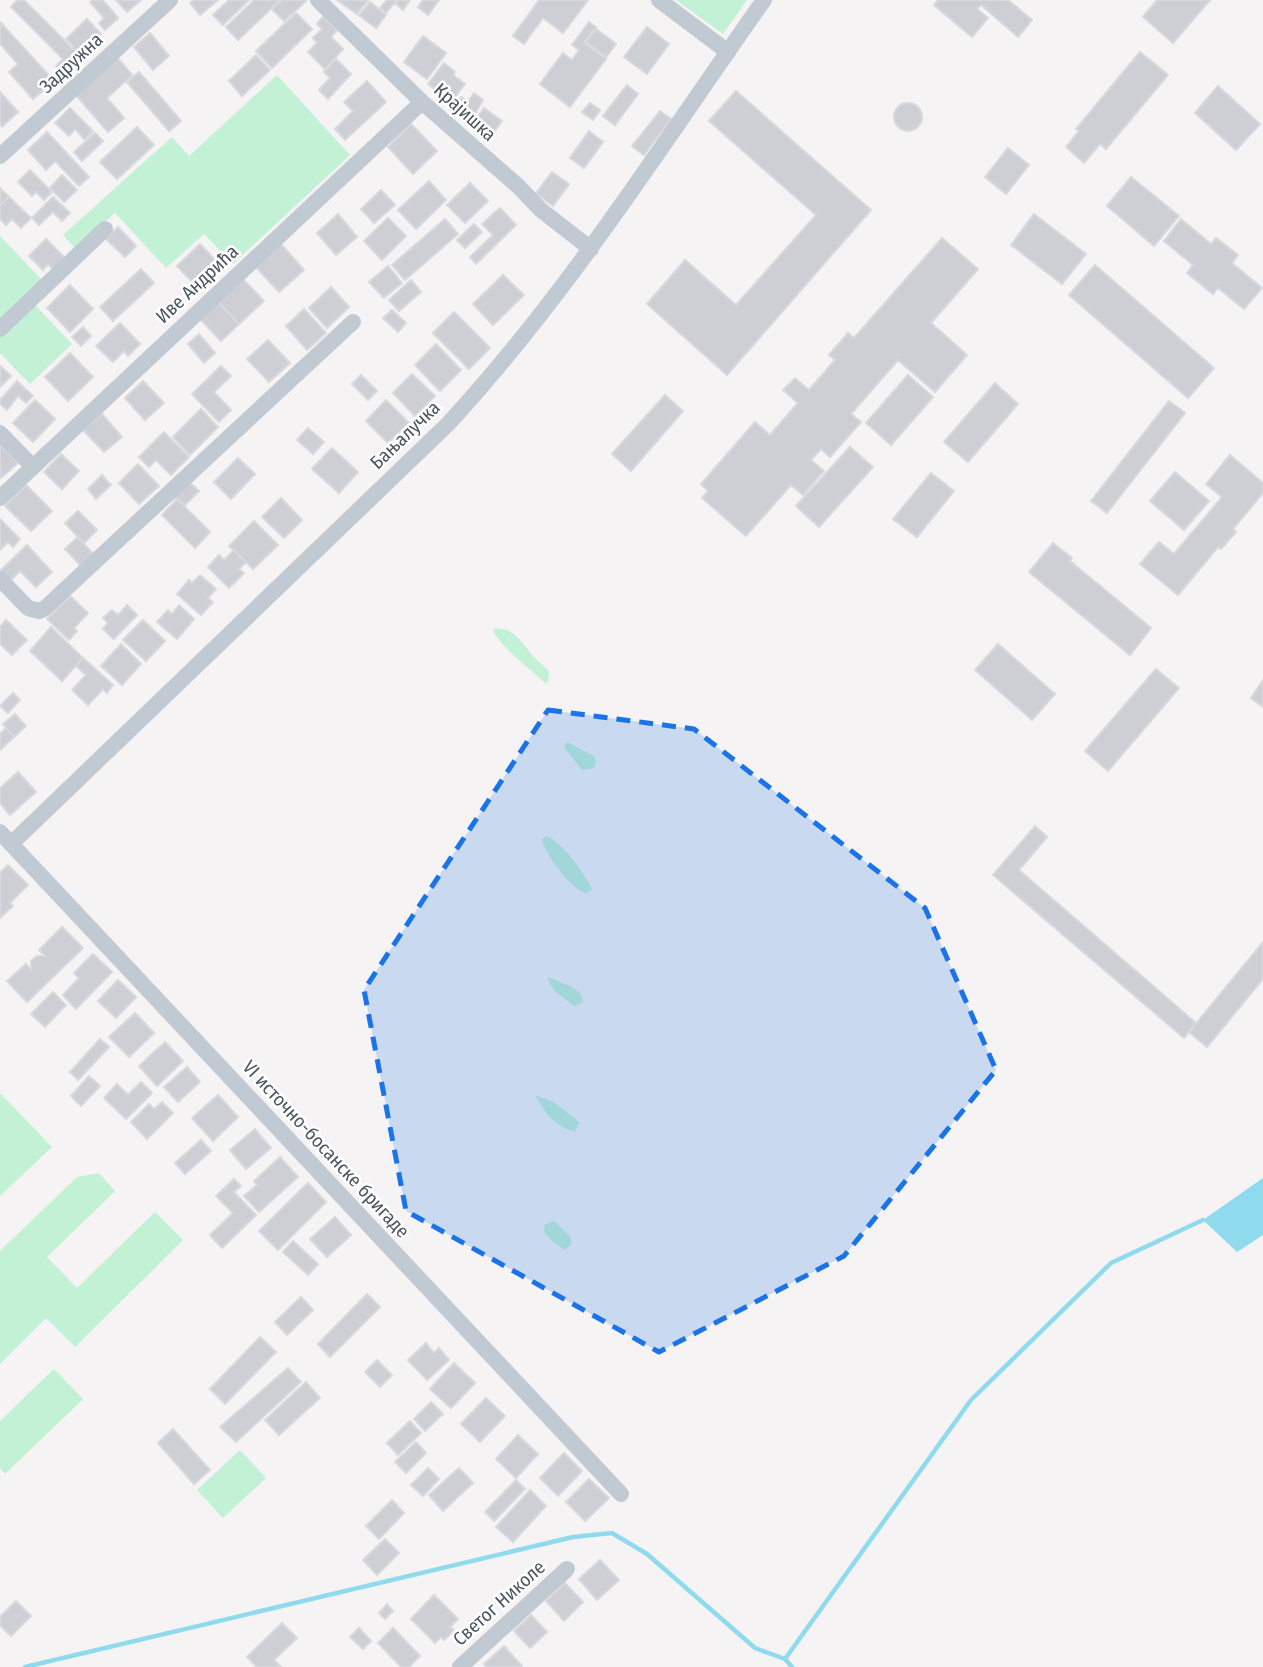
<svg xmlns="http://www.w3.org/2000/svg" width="1263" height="1667" viewBox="0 0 1263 1667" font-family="'Fira Sans Condensed',sans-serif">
  <rect width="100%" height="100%" fill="#f5f3f3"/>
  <g fill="#c3f1d5">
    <polygon points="676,0 747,0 723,34"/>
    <polygon points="277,75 350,155 233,264 204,234 166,268 115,213 75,248 63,235 172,137 189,156"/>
    <polygon points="0,236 45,283 0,326"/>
    <polygon points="34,304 72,344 30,384 0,353 0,336"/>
    <path d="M496,628C518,629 523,646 536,659C540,663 545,667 549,671L548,682L545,683C531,669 500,647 493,630Z"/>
    <polygon points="567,742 594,756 596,762 594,768 582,770 564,747"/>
    <path d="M547,836C566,846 581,870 592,889L587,893C572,892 545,854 542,839Z"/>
    <path d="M548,977L572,987L579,992L583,999L582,1003L574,1006C564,998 550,991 548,977Z"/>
    <polygon points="0,1093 52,1147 0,1196"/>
    <path d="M535,1095L554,1102L579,1122L575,1132C554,1126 545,1113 535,1095Z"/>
    <polygon points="99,1173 115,1191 47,1257 77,1288 155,1212 183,1240 75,1347 46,1318 0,1364 0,1251 77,1177"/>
    <polygon points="554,1221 570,1236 572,1244 565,1250 552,1241 544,1232 545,1224"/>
    <polygon points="54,1369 83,1399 5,1474 0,1468 0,1421"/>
    <polygon points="240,1450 266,1478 223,1518 197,1490"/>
  </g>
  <polygon fill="#90daee" points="1263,1178 1263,1235 1237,1252 1203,1220"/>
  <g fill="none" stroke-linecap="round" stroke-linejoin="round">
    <g stroke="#90daee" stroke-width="4.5">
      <polyline points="785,1659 792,1667"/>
      <polyline points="25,1667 573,1537 612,1533 647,1554 755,1648 785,1659 971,1400 1111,1263 1203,1220"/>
    </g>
  </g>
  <g fill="#cdcfd5" stroke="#d7d9de" stroke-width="2">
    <polygon points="17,0 24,0 79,55 62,72 56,66 63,59 11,7"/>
    <polygon points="93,0 103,0 118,18 105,30 99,23 104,18 90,2"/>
    <polygon points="116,0 141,0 127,12"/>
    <polygon points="194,0 218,0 200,15 190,3"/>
    <polygon points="229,0 249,0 223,25 213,15"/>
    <polygon points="254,0 280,0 238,40 226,27"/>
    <polygon points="282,0 305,0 306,1 284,21 272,9"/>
    <polygon points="337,0 368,0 357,14"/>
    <polygon points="387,0 397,0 386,13 380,8"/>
    <polygon points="399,0 410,0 403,10 396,4"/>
    <polygon points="423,0 439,0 428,15 418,7"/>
    <polygon points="539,0 588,0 563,33 543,18 524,44 513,36"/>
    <polygon points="938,0 1008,0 1032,20 1018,37 981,5 977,9 988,18 972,37 934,5"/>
    <polygon points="1157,0 1210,0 1173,43 1143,17"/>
    <polygon points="370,2 386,15 376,28 359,15"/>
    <polygon points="296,13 312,29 272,68 256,51"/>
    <polygon points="323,17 337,30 331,37 343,49 325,69 308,52 317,43 313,38 322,29 317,24"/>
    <polygon points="87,19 101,34 80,54 66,39"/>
    <polygon points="0,22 54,81 33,99 9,72 18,64 0,44"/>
    <polygon points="589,22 596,27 584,43 606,59 570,107 540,84 563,53 572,60 579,50 572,45"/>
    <polygon points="647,27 669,44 647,74 624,57"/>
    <polygon points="596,29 616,44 606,57 586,42"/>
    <polygon points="150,33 169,56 153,70 134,47"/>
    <polygon points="423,36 446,53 427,79 404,62"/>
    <polygon points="1140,52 1168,75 1106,149 1100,144 1084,163 1066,147 1079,131 1076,129"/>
    <polygon points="256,55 270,70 242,96 229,81"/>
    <polygon points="117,57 132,75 107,98 124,118 108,132 75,94"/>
    <polygon points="336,59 351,74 328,99 319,90 330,78 324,72"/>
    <polygon points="444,63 455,72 453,75 465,84 451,102 428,84"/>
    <polygon points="139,72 181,121 169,131 127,82"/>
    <polygon points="367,81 386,102 345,140 335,129 353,111 344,102"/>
    <polygon points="627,85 638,94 615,125 603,116"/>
    <polygon points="1218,86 1260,124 1236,150 1195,113"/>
    <polygon points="736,91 871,210 727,375 647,304 685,260 736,305 816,215 709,121"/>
    <polygon points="0,92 18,112 2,127 0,124"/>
    <polygon points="474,93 483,100 469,124 451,111 461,97 468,102"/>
    <circle cx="908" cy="117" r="14"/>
    <polygon points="590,103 600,110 593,120 582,112"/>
    <polygon points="70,108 93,131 85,140 75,129 69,136 55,123"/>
    <polygon points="484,108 502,121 488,140 471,126"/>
    <polygon points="660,111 671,119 644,155 632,146"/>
    <polygon points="411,124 437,151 413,174 388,147"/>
    <polygon points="137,127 154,145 117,179 100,162"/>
    <polygon points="589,131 603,142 584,168 570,158"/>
    <polygon points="47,132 89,177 79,186 55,161 46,170 28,150"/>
    <polygon points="95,133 103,141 82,161 74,152"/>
    <polygon points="1008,148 1029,165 1006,194 985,177"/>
    <polygon points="30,170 52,192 44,200 36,192 32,196 18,182"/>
    <polygon points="552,172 569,184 553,206 536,193"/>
    <polygon points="62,175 77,190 64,202 50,188"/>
    <polygon points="1131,177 1179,216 1154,246 1107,206"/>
    <polygon points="429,181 446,200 416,229 398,210"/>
    <polygon points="470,183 488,201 465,223 447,205"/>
    <polygon points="0,188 9,197 0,206"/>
    <polygon points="381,190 395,205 374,223 361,209"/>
    <polygon points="9,197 31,218 21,228 12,219 6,225 0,219 0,206"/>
    <polygon points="53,197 70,213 62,221 53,212 39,225 32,218"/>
    <polygon points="500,208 516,225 476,264 470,257 493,235 482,224"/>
    <polygon points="338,214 357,237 336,255 317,233"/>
    <polygon points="1034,214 1086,254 1062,284 1011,245"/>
    <polygon points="388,218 406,236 382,260 364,241"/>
    <polygon points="445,219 458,234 405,280 392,265"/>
    <polygon points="1181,219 1211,244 1216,238 1238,255 1232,263 1262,288 1244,309 1218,288 1213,294 1187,273 1193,265 1164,241"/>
    <polygon points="474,224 482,232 465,248 457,240"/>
    <polygon points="118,227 136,246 125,257 106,239"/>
    <polygon points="942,238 978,269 931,323 967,355 935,392 898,360 851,414 861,422 830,457 821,449 811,460 824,471 803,495 791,485 746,536 702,498 708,491 701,484 755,422 770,435 798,403 783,390 795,378 809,390 835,360 829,355 848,333 854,338"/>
    <polygon points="46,239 65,258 53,269 48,264 43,270 29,256"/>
    <polygon points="200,244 217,262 194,284 177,266"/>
    <polygon points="281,244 304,270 279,292 256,267"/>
    <polygon points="1095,265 1214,368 1188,398 1069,295"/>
    <polygon points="388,266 402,283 384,298 369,282"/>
    <polygon points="141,269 154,283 113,321 100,307"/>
    <polygon points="503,275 524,295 493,325 473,304"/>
    <polygon points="243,279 264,301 239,324 218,302"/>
    <polygon points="411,280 421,292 399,311 389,300"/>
    <polygon points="70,285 93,309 70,332 47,308"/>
    <polygon points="331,287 349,307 327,328 309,308"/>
    <polygon points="218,302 239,324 221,341 200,319"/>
    <polygon points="304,309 326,333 307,350 286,326"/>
    <polygon points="392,310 406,323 398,332 383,318"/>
    <polygon points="454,312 490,348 469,369 433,333"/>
    <polygon points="120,323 140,344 128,356 124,351 113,362 96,346"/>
    <polygon points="83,327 91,336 81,346 72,337"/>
    <polygon points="199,334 215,353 204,363 188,344"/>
    <polygon points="268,340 290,363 269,382 247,359"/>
    <polygon points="436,344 461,370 440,391 415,365"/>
    <polygon points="70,353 93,377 68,401 45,377"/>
    <polygon points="0,366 11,376 0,387"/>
    <polygon points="221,366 231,376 214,392 231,410 219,422 192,394"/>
    <polygon points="412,374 435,396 415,416 393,393"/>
    <polygon points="361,375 377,391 368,400 352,384"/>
    <polygon points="908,375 933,397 891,445 866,423"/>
    <polygon points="17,381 33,396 26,403 18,396 7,410 0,404 0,400"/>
    <polygon points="143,381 164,403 145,420 125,398"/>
    <polygon points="995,383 1018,404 968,462 944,442"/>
    <polygon points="665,395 683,411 631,471 612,454"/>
    <polygon points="35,400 55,419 33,442 13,423"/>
    <polygon points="386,400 409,423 388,443 366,421"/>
    <polygon points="1169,401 1185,413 1107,513 1091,501"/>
    <polygon points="201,409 218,427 190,455 173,437"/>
    <polygon points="102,414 122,437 104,452 83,430"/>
    <polygon points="308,428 324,442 313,454 297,440"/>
    <polygon points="164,432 189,457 171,475 156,460 149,467 139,457"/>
    <polygon points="0,444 18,463 1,478 0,477"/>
    <polygon points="850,447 873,467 819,527 796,506"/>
    <polygon points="332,448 358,472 339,493 312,469"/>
    <polygon points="61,454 79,471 62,489 44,472"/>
    <polygon points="1230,455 1263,483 1263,493 1233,529 1236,532 1221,549 1218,547 1178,595 1140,564 1159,542 1174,554 1222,497 1206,484"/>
    <polygon points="238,458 255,474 231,499 214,482"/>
    <polygon points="138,464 159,486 139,504 119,483"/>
    <polygon points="1175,472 1209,501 1184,530 1150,501"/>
    <polygon points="931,473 954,491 917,537 893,519"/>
    <polygon points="102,475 111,485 96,499 88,489"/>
    <polygon points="189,482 199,491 184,506 175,497"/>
    <polygon points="26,485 52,511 31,531 5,506"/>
    <polygon points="281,498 302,520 284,538 262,517"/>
    <polygon points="177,499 210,532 195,548 162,515"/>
    <polygon points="78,511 97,530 84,543 65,523"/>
    <polygon points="0,519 20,539 13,547 8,542 0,550"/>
    <polygon points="254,521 278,545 253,569 229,546"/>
    <polygon points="78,537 95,556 83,568 65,549"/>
    <polygon points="1053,543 1072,558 1070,561 1151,628 1130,655 1029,572"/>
    <polygon points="27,545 52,572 36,587 20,571 10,581 0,571"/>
    <polygon points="234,550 246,562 239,569 244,573 229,588 208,567 219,555 224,560"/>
    <polygon points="200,575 216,589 208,598 213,602 201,615 177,594 189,580 192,583"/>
    <polygon points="70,596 88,613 74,628 77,631 69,640 47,619"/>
    <polygon points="127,605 137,615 114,639 103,629 108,623 103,618 112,610 118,615"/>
    <polygon points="179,605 194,619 177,639 157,622 168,610 172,614"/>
    <polygon points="6,620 27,640 12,655 0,644 0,627"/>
    <polygon points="143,620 165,641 146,661 123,640"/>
    <polygon points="51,627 83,658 62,681 30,651"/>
    <polygon points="121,644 141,664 122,685 101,666"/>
    <polygon points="998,644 1055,694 1032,720 975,670"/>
    <polygon points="83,658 113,685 107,693 103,689 88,705 72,690 86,675 76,666"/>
    <polygon points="1156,669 1179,688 1108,771 1085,751"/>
    <polygon points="1263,680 1263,707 1251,698"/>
    <polygon points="13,693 20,700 8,713 0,706"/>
    <polygon points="15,714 26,726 14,737 3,724"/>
    <polygon points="6,728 14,737 0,750 0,734"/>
    <polygon points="18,772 36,792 10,815 0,803 0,788"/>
    <polygon points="1035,826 1047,837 1019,870 1196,1023 1184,1038 993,875"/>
    <polygon points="8,865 28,885 10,903 13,906 0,918 0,873"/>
    <polygon points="62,927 83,948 27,1002 7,981 26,964 31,970 31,961 37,956 45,956 39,950"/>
    <polygon points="1263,942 1263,979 1207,1047 1189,1032"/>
    <polygon points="93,954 112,972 76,1009 63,995 79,978 74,973"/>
    <polygon points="118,980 136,997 116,1018 98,1001"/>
    <polygon points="53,992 66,1005 45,1027 31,1014"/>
    <polygon points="135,1013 154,1033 129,1057 109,1037"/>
    <polygon points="100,1039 109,1047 78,1080 70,1072"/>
    <polygon points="165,1042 183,1061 157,1086 139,1066"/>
    <polygon points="187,1067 200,1082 178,1102 164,1087"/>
    <polygon points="89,1076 100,1086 81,1106 71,1096"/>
    <polygon points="141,1082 152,1093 126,1119 104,1098 117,1084 128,1095"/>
    <polygon points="218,1095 238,1117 213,1141 192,1118"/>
    <polygon points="162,1102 173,1113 147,1139 131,1122 149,1104 154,1109"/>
    <polygon points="255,1129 271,1148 246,1169 230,1150"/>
    <polygon points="201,1140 211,1151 185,1174 175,1163"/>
    <polygon points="280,1157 298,1177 259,1212 244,1196 257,1185 254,1181"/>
    <polygon points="234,1179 241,1186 234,1192 256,1215 222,1248 210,1235 233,1213 216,1196"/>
    <polygon points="308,1183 326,1202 278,1250 259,1231"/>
    <polygon points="335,1217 351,1235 327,1257 310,1239"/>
    <polygon points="293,1241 318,1264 308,1275 283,1252"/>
    <polygon points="367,1294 380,1307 330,1357 318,1344"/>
    <polygon points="301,1297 313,1310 287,1335 275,1322"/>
    <polygon points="260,1337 276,1352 225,1404 210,1389"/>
    <polygon points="426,1343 434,1353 439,1348 449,1360 427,1380 408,1360"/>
    <polygon points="377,1360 392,1375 380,1387 365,1372"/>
    <polygon points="454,1363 475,1383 451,1408 430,1389"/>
    <polygon points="288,1368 301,1382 236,1442 220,1427"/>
    <polygon points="306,1382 320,1398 279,1435 265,1420"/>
    <polygon points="486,1398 505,1416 480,1442 461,1424"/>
    <polygon points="431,1402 443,1414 425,1431 414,1419"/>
    <polygon points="410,1421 421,1433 398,1455 387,1443"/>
    <polygon points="173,1429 210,1470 194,1484 158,1443"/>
    <polygon points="518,1435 538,1454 516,1478 496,1459"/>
    <polygon points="416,1442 426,1453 406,1473 395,1462"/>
    <polygon points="564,1453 582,1471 558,1496 540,1478"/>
    <polygon points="428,1468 439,1479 423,1496 411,1485"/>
    <polygon points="459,1468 473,1483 443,1511 429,1495"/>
    <polygon points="589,1479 609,1498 585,1521 566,1502"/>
    <polygon points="516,1480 525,1489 494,1521 485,1512"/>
    <polygon points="530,1490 546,1506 513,1542 496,1527"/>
    <polygon points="392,1500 404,1513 379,1539 366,1526"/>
    <polygon points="385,1539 399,1553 377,1575 363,1560"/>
    <polygon points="600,1560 619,1580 597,1600 579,1579"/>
    <polygon points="565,1583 583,1602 564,1621 546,1601"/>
    <polygon points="434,1595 458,1619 450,1627 454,1630 444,1640 441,1637 435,1643 411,1619"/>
    <polygon points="16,1601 31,1616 11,1636 0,1625 0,1617"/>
    <polygon points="387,1604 393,1611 385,1619 379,1613"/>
    <polygon points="531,1615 547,1632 530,1648 514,1631"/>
    <polygon points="282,1623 297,1638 274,1660 281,1667 257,1667 247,1657"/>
    <polygon points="359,1628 371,1641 363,1649 350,1637"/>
    <polygon points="393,1628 420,1656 409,1667 401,1667 378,1643"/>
    <polygon points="504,1646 522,1666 521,1667 487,1667 484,1664"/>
  </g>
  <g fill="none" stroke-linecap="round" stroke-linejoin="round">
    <g stroke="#c1cad2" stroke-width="16">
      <polyline points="318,0 422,102 518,186 541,210 591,249"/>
      <polyline points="659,0 728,52"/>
      <polyline points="0,156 170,0"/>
      <polyline points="0,329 105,229"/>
      <polyline points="0,433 33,467"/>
      <polyline points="0,498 422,102"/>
      <polyline points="0,579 28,608 39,611 44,609 353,322"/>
      <polyline points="0,832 621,1494"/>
      <path d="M11,844L448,424C568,294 662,144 764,0"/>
      <polyline points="460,1667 567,1569"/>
    </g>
  </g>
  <path fill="#1a73e8" fill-opacity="0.2" stroke="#1a73e8" stroke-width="5" stroke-dasharray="14 9" stroke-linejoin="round" d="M548,710L694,729L925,908L996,1070L844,1256L659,1352L406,1211L364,990Z"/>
  <g text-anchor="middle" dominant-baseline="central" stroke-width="5" stroke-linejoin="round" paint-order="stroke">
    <g font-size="19" fill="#4a5661" stroke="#fff">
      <text transform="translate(71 63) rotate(-43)">Задружна</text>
      <text transform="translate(465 112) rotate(42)">Крајишка</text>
      <text transform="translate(197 284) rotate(-43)">Иве Андрића</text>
      <text transform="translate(405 435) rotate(-44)">Бањалучка</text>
      <text transform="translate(326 1149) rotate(47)">VI источно-босанске бригаде</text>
      <text transform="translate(499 1603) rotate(-42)">Светог Николе</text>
    </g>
  </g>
</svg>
